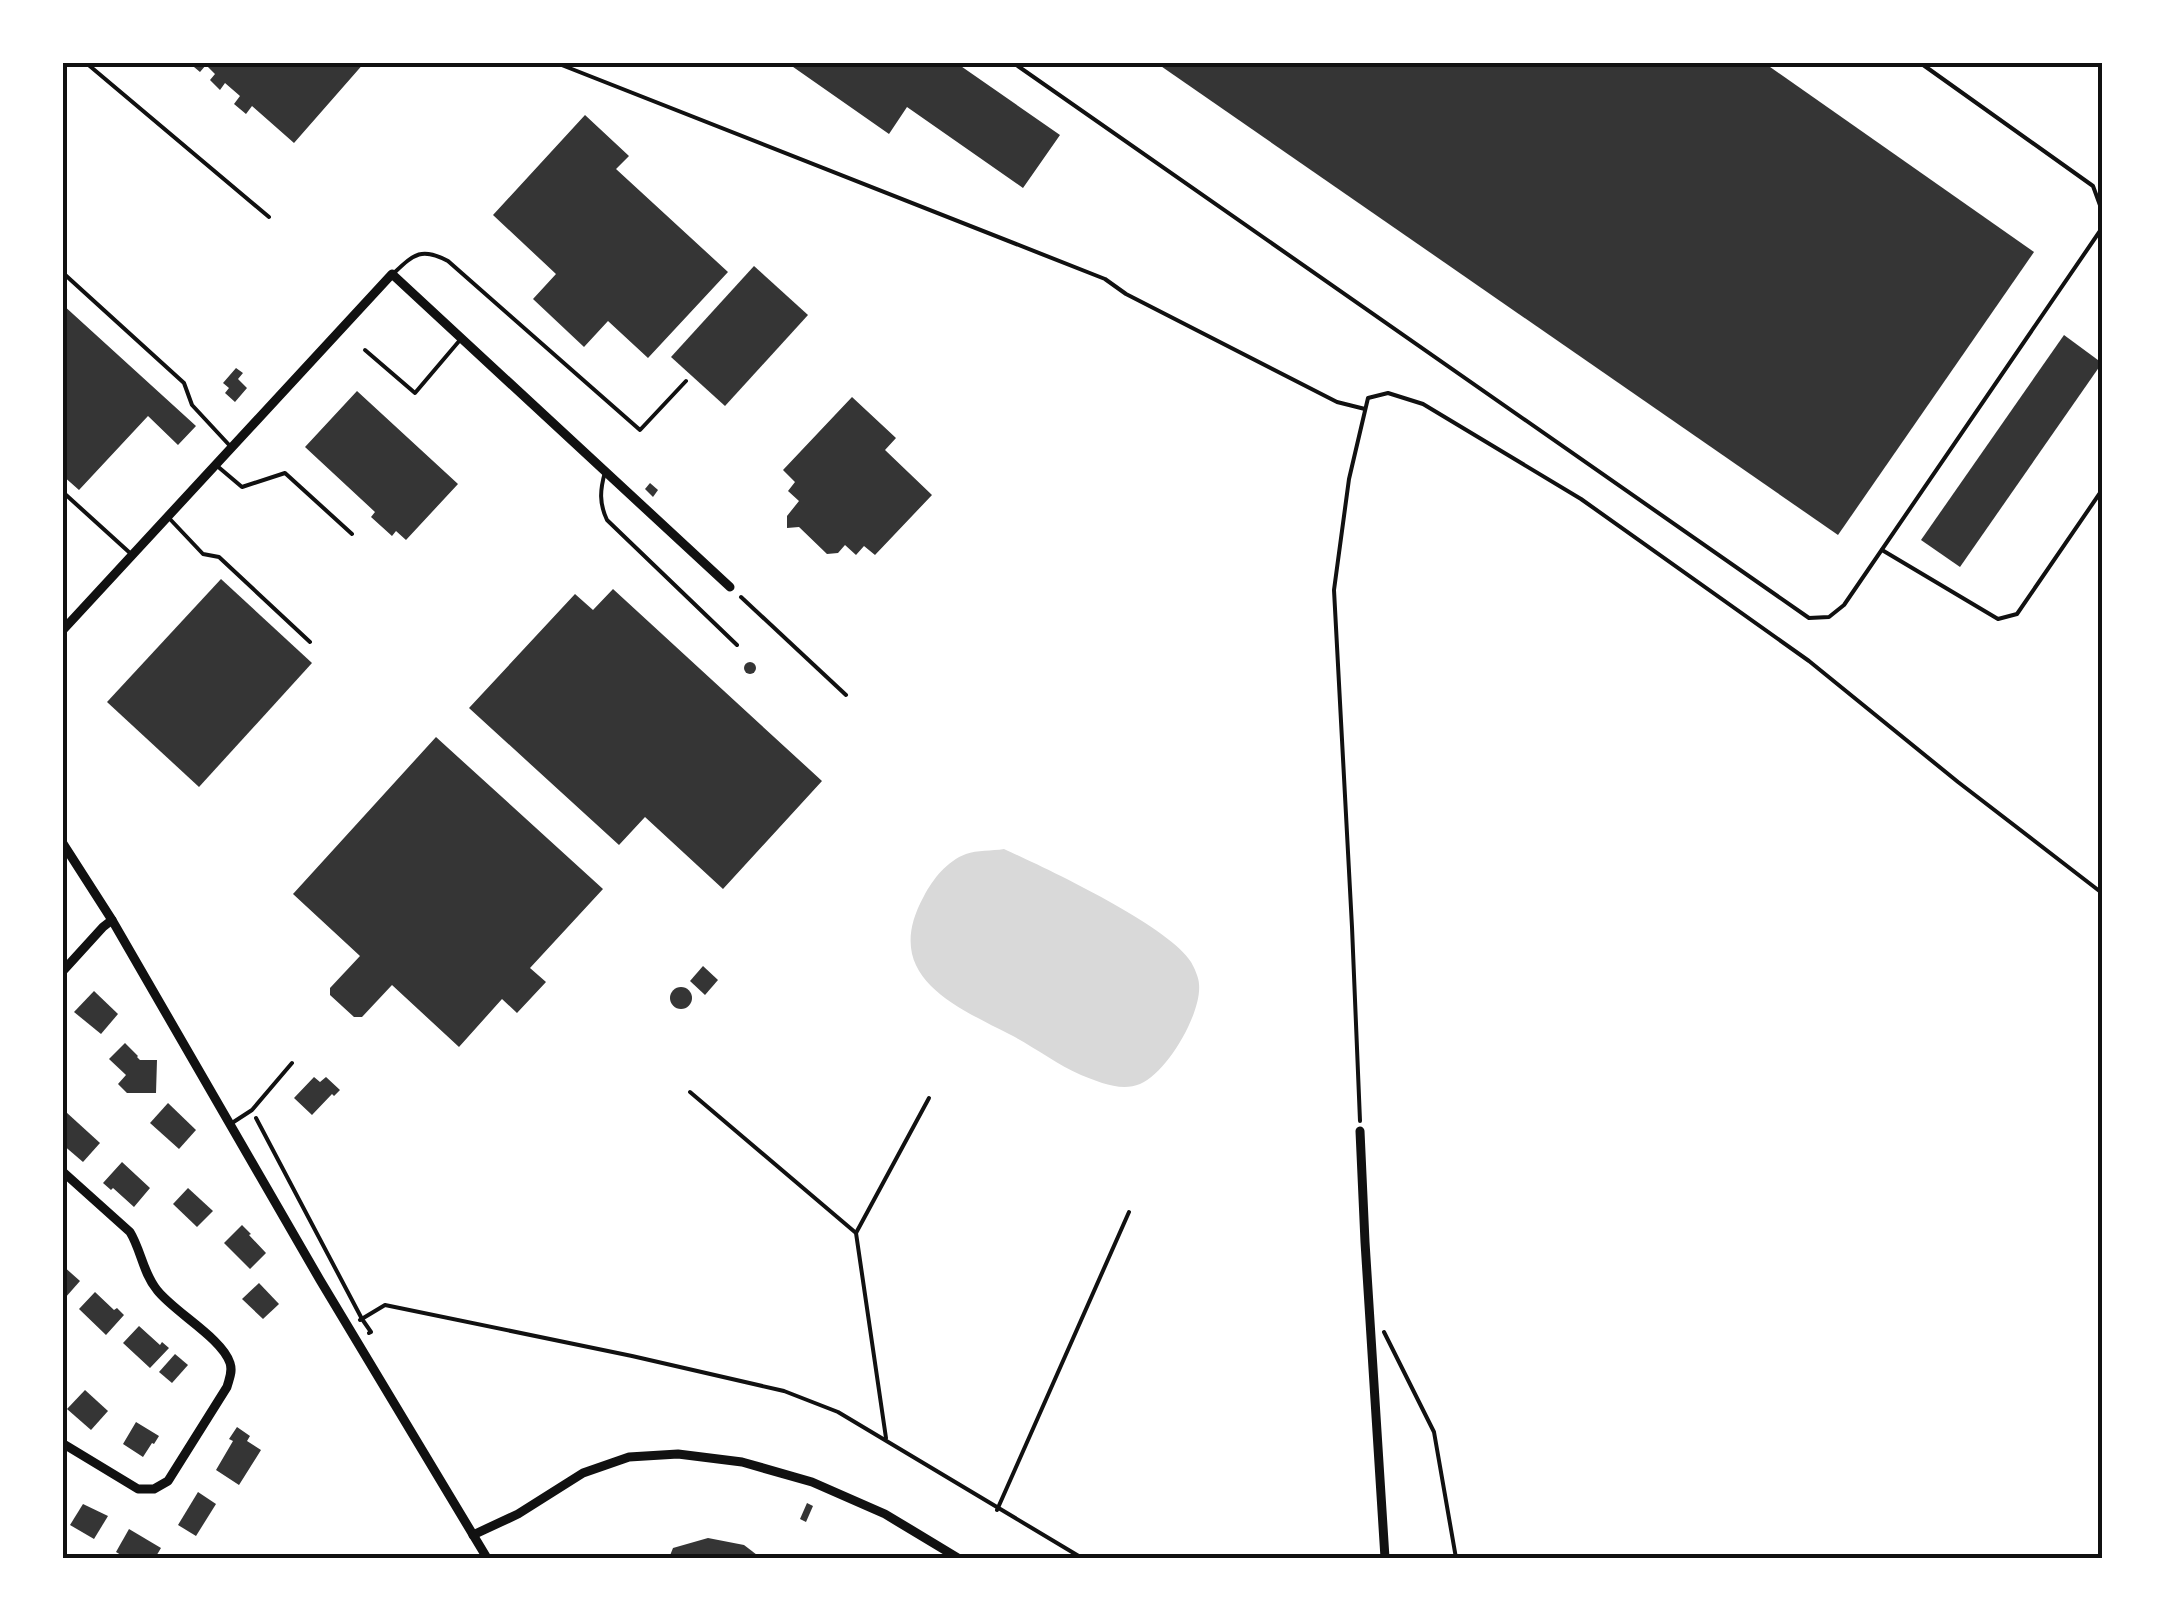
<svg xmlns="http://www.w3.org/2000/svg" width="2165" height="1621" viewBox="0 0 2165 1621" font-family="'Sofia Sans Condensed',sans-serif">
  <rect width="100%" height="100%" fill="#fff"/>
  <path fill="#d9d9d9" d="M1004,849C1046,868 1169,926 1191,962C1194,967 1199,978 1199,984C1202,1013 1167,1073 1140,1084C1121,1092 1099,1082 1081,1075C1056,1064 1033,1046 1009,1034C950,1004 881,974 924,896C933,879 947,861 966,854C977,850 992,851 1004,849Z"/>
  <g fill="#353535">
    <polygon points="188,62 365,62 294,143 252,106 246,114 234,104 240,96 225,83 220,90 210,80 215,74 206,65 200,72"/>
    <polygon points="786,62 955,62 1060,135 1023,188 907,107 889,134"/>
    <polygon points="1155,62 1763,62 2034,252 1838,535"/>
    <polygon points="585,115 629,156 616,169 728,272 648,358 608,321 584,347 533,299 556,274 493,215"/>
    <polygon points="754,266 808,315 725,406 671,357"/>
    <polygon points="62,304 196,426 178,445 148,416 79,490 62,475"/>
    <polygon points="2064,335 2102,363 1960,567 1921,540"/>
    <polygon points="236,368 243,373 238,379 247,388 235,402 225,393 229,388 223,383"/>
    <polygon points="357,391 458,484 406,540 396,531 392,536 371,517 375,512 305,447"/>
    <polygon points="852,397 896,438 885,450 932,495 875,555 864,546 856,555 845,545 838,553 827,554 799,527 787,528 787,516 799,501 788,491 795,482 783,470"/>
    <polygon points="650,483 658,490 653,497 645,489"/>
    <polygon points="221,579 312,663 199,787 107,702"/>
    <polygon points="613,589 822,781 723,889 645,817 619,845 469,708 575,594 593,610"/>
    <circle cx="750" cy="668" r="6"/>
    <polygon points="436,737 603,889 530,968 546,982 517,1013 502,999 459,1047 392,985 362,1017 354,1017 330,995 330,988 360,956 293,894"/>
    <polygon points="703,966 718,980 705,995 690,981"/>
    <circle cx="681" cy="998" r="11"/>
    <polygon points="94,991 118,1014 101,1034 74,1012"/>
    <polygon points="125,1043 138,1056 137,1057 140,1060 157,1060 156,1093 127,1093 118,1084 126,1075 109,1059"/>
    <polygon points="314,1077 320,1082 326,1077 340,1090 334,1096 332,1094 312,1115 294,1098"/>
    <polygon points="168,1103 196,1130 179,1149 150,1123"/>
    <polygon points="66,1112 100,1143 83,1162 62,1144 62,1117"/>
    <polygon points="122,1162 150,1188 134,1207 113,1188 111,1190 103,1183"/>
    <polygon points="188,1188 213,1211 197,1227 173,1204"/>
    <polygon points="242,1225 251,1234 249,1235 266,1253 250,1269 224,1243"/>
    <polygon points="62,1265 80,1281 65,1298 62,1296"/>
    <polygon points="259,1283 279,1304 263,1319 242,1299"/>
    <polygon points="95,1292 114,1310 117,1308 124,1315 106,1335 79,1309"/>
    <polygon points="139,1326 160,1345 162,1342 169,1348 150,1368 123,1343"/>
    <polygon points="175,1354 188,1365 172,1383 159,1372"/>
    <polygon points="85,1390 108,1411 91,1430 67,1409"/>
    <polygon points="136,1422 159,1436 154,1444 152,1443 143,1457 123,1444"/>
    <polygon points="237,1427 250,1436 247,1441 261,1450 239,1485 216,1470 233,1441 229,1439"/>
    <polygon points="198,1492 216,1504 196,1536 178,1525"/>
    <polygon points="807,1503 813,1506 806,1522 800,1519"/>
    <polygon points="83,1504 108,1516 94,1539 70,1525"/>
    <polygon points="129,1529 161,1548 155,1558 126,1558 116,1552"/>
    <polygon points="708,1538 744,1545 761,1558 669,1558 673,1548"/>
  </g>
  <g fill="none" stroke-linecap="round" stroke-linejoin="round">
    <g stroke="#111" stroke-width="4">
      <polyline points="554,62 1105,279 1126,294 1337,402 1365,409"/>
      <polyline points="741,597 846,695"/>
      <polyline points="690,1092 856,1233 886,1438"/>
      <polyline points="256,1118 362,1319 371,1332 369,1333"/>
      <polyline points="1360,1121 1352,927 1334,590 1349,479 1368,398 1388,393 1423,404 1581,499 1809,661 1958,782 2102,893"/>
      <polyline points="856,1233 929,1098"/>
      <polyline points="360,1320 385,1305 632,1356 784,1391 838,1412 1082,1558"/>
      <polyline points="1384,1332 1434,1432 1456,1558"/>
      <polyline points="997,1510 1129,1212"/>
    </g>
    <g stroke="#111" stroke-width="4">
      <polyline points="85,62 269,217"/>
      <polyline points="1012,62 1809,618 1829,617 1844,605 2102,228 2101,208 2093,186 1919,62"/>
      <polyline points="62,272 184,383 192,405 231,447"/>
      <path d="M395,272C414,254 422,247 448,261L640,430L686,381"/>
      <polyline points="365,350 415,393 460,340"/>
      <polyline points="216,465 242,487 285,473 352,534"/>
      <path d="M605,472C600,490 599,503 607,520L737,645"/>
      <polyline points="62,496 65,494 130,553"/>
      <polyline points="168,517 203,554 219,557 310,642"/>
      <polyline points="1882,550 1998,619 2017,614 2102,490"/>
      <polyline points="232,1123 252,1110 292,1063"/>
    </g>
    <g stroke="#111" stroke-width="9">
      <polyline points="62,631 392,274 730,587"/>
      <polyline points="62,842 112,920 320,1280 487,1558"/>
      <polyline points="62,972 103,927 112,920"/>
      <polyline points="1360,1131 1365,1242 1385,1558"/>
      <path d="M62,1171L130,1232C141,1250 143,1273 157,1290C174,1312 222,1338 230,1363C233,1372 229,1379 227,1387L168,1481L154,1489H138L62,1443"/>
      <polyline points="473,1535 518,1514 583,1473 629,1457 678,1454 742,1462 812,1482 885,1514 958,1558"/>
    </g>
  </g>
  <rect width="2165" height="1621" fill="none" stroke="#ffffff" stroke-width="130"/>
  <rect x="65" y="65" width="2035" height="1491" fill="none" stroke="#111" stroke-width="4"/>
</svg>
